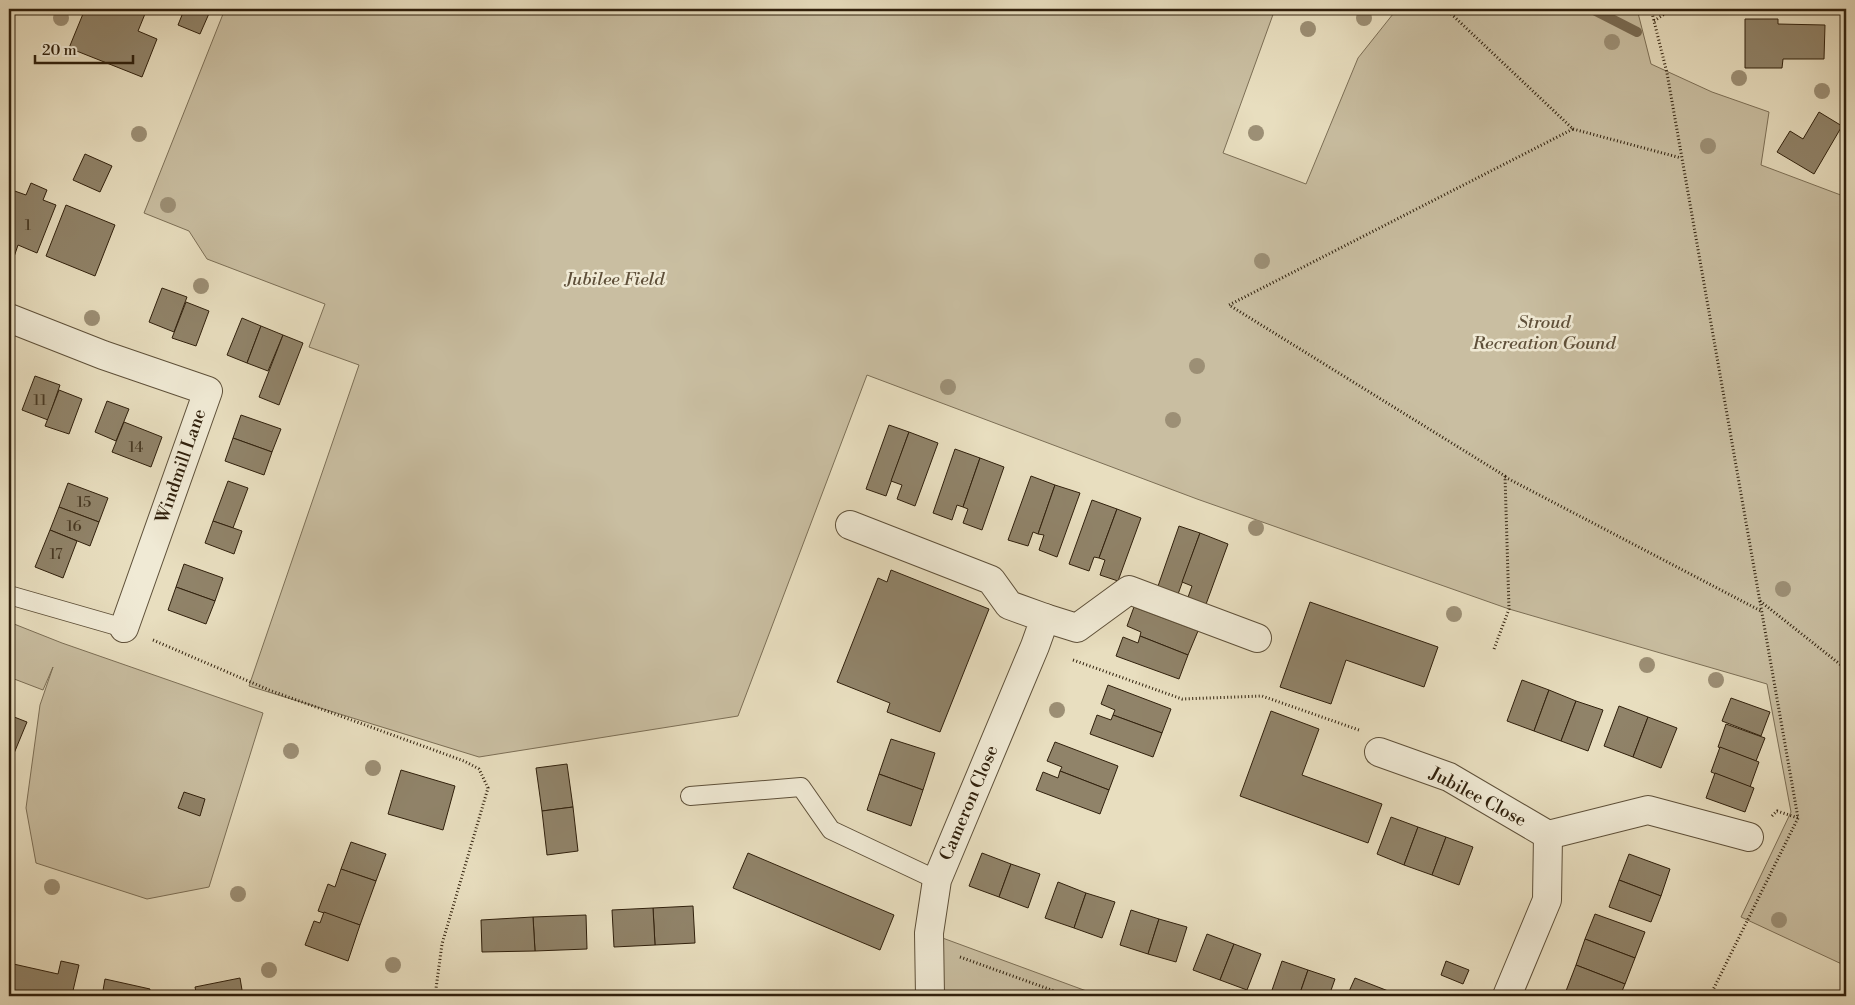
<svg xmlns="http://www.w3.org/2000/svg" width="1855" height="1005" viewBox="0 0 1855 1005" font-family="'Libre Bodoni',serif">
  <rect width="100%" height="100%" fill="#e8debf"/>
  <filter id="stains"><feTurbulence type="fractalNoise" baseFrequency=".004" numOctaves="4"/><feColorMatrix values="0 0 0 0 .2 0 0 0 0 .09 0 0 0 0 .02 0 0 0 .5 -.17"/></filter>
  <radialGradient id="worn" r=".72"><stop offset=".6" stop-color="#630" stop-opacity="0"/><stop offset="1" stop-color="#630" stop-opacity=".3"/></radialGradient>
  <g fill="#c9bea1" stroke="#7c6f56">
    <polygon points="225,9 1275,9 1223,153 1306,184 1358,58 1397,9 1637,9 1651,64 1712,92 1769,112 1761,165 1846,197 1846,966 1741,917 1791,812 1767,684 1509,609 1197,499 867,375 738,716 479,757 249,686 359,365 309,347 325,304 207,259 189,231 144,213"/>
    <polygon points="9,622 62,643 263,713 209,887 147,899 36,863 26,808 40,705 53,667 43,690 9,677"/>
    <polygon points="929,933 1100,996 930,996"/>
  </g>
  <g fill="none" stroke-linecap="round" stroke-linejoin="round">
    <polyline stroke="#796b53" stroke-width="10" points="1592,9 1637,32"/>
  </g>
  <g fill="#908369" stroke="#30200c">
    <polygon points="85,9 147,9 138,31 157,39 142,77 69,48"/>
    <polygon points="180,9 211,9 200,34 178,25 184,10"/>
    <polygon points="1745,19 1778,19 1778,24 1825,25 1824,59 1783,59 1782,68 1745,68"/>
    <polygon points="1819,112 1842,126 1814,174 1777,152 1790,131 1803,139"/>
    <polygon points="85,154 112,166 100,192 73,180"/>
    <polygon points="31,183 47,190 43,200 56,205 37,253 18,245 13,260 9,258 9,189 26,195"/>
    <polygon points="66,205 115,225 95,276 46,256"/>
    <polygon points="162,288 187,297 174,332 149,322"/>
    <polygon points="186,302 209,311 196,346 172,338"/>
    <polygon points="242,318 261,326 247,363 227,355"/>
    <polygon points="261,326 283,335 268,371 247,363"/>
    <polygon points="283,335 303,343 279,405 259,397"/>
    <polygon points="9,366 14,368 9,384"/>
    <polygon points="35,376 60,385 48,420 22,410"/>
    <polygon points="59,390 82,399 69,434 45,426"/>
    <polygon points="107,401 129,409 116,441 95,432"/>
    <polygon points="241,415 281,429 272,452 233,438"/>
    <polygon points="124,422 162,437 151,467 112,452"/>
    <polygon points="889,425 909,432 886,496 866,489"/>
    <polygon points="909,432 938,443 915,506 897,499 902,485 891,481"/>
    <polygon points="233,438 272,452 264,475 225,461"/>
    <polygon points="955,449 980,458 963,507 957,505 952,520 933,513"/>
    <polygon points="980,458 1004,467 982,530 963,523 968,509 963,507"/>
    <polygon points="1031,476 1055,485 1038,534 1033,532 1028,546 1008,540"/>
    <polygon points="228,481 248,488 233,528 213,521"/>
    <polygon points="68,483 108,498 99,522 59,507"/>
    <polygon points="1055,485 1080,493 1057,557 1039,550 1044,535 1038,534"/>
    <polygon points="1092,500 1117,509 1099,558 1094,557 1089,571 1069,564"/>
    <polygon points="59,507 99,522 90,546 50,530"/>
    <polygon points="1117,509 1141,518 1118,581 1100,575 1105,560 1099,558"/>
    <polygon points="213,521 242,531 234,554 205,543"/>
    <polygon points="1179,526 1200,533 1177,597 1157,589"/>
    <polygon points="50,530 77,541 63,578 35,567"/>
    <polygon points="1200,533 1228,544 1205,607 1187,600 1192,586 1182,582"/>
    <polygon points="184,564 223,578 215,601 176,587"/>
    <polygon points="891,570 989,609 940,732 887,712 890,703 837,682 878,578 887,582"/>
    <polygon points="176,587 215,601 206,624 168,610"/>
    <polygon points="1310,602 1438,647 1424,687 1346,660 1331,704 1280,687"/>
    <polygon points="1134,607 1198,631 1188,655 1140,636 1141,632 1127,626"/>
    <polygon points="1140,636 1188,655 1179,679 1116,656 1123,637 1138,643"/>
    <polygon points="1522,680 1549,690 1534,731 1507,721"/>
    <polygon points="1108,685 1171,709 1162,733 1113,715 1115,710 1101,704"/>
    <polygon points="1549,690 1576,701 1561,741 1534,731"/>
    <polygon points="1731,698 1770,712 1761,736 1722,721"/>
    <polygon points="1576,701 1603,710 1588,751 1561,741"/>
    <polygon points="1619,706 1648,717 1633,757 1604,746"/>
    <polygon points="1271,711 1319,729 1302,775 1382,804 1368,843 1240,796"/>
    <polygon points="9,715 27,722 10,763 9,762"/>
    <polygon points="1097,715 1111,720 1113,715 1162,733 1153,757 1090,734"/>
    <polygon points="1648,717 1677,728 1661,768 1633,757"/>
    <polygon points="1726,724 1765,738 1756,761 1718,747"/>
    <polygon points="891,739 935,753 923,790 879,774"/>
    <polygon points="1055,742 1118,766 1109,790 1060,771 1062,767 1047,761"/>
    <polygon points="1720,747 1759,762 1750,787 1711,772"/>
    <polygon points="567,764 573,807 542,811 536,768"/>
    <polygon points="401,770 455,786 443,830 388,814"/>
    <polygon points="1060,771 1109,790 1100,814 1036,790 1043,772 1058,778"/>
    <polygon points="1715,773 1754,788 1745,812 1706,798"/>
    <polygon points="879,774 923,790 911,826 867,810"/>
    <polygon points="184,792 205,799 200,816 178,808"/>
    <polygon points="573,807 578,851 547,855 542,811"/>
    <polygon points="1391,817 1418,827 1404,865 1377,854"/>
    <polygon points="1418,827 1446,837 1432,875 1404,865"/>
    <polygon points="1446,837 1473,847 1459,885 1432,875"/>
    <polygon points="351,842 386,854 376,881 341,869"/>
    <polygon points="748,853 894,915 880,950 733,888"/>
    <polygon points="982,853 1011,864 999,897 969,886"/>
    <polygon points="1629,854 1670,869 1661,896 1619,880"/>
    <polygon points="1011,864 1040,874 1028,908 999,897"/>
    <polygon points="341,869 376,881 360,925 318,911 328,884 335,887"/>
    <polygon points="1619,880 1661,896 1651,922 1609,907"/>
    <polygon points="1058,882 1086,893 1074,928 1045,918"/>
    <polygon points="1086,893 1115,902 1102,938 1074,928"/>
    <polygon points="693,906 695,943 655,945 653,908"/>
    <polygon points="653,908 655,945 614,947 612,910"/>
    <polygon points="1131,910 1159,919 1148,954 1120,945"/>
    <polygon points="324,912 360,925 348,961 305,945 314,921 320,923"/>
    <polygon points="1595,914 1645,932 1635,958 1585,939"/>
    <polygon points="586,915 587,949 535,951 533,917"/>
    <polygon points="533,917 535,951 482,952 481,920"/>
    <polygon points="1159,919 1187,927 1176,962 1148,954"/>
    <polygon points="1207,934 1234,944 1220,980 1193,970"/>
    <polygon points="1585,939 1635,958 1625,984 1576,965"/>
    <polygon points="1234,944 1261,954 1247,990 1220,980"/>
    <polygon points="61,961 79,965 72,995 59,992 58,996 9,996 9,963 58,974"/>
    <polygon points="1282,961 1308,970 1299,996 1270,996"/>
    <polygon points="1446,961 1469,970 1463,984 1441,975"/>
    <polygon points="1576,965 1625,984 1620,996 1580,996 1566,991"/>
    <polygon points="1308,970 1335,979 1329,996 1299,996"/>
    <polygon points="240,978 243,996 175,996 196,992 195,987"/>
    <polygon points="1355,978 1401,996 1347,996"/>
    <polygon points="105,979 150,989 149,996 102,996"/>
  </g>
  <g fill="none" stroke-linecap="round" stroke-linejoin="round">
    <g stroke="#5e5039" stroke-width="20">
      <g id="lane">
        <polyline points="9,595 124,628"/>
        <polyline points="690,796 801,787 831,830 937,880"/>
      </g>
    </g>
    <g stroke="#5e5039" stroke-width="30">
      <g id="street">
        <polyline points="9,318 103,355 208,391 124,628"/>
        <polyline points="850,525 991,580 1009,605 1045,618 1035,646 937,880 929,933 930,996"/>
        <polyline points="1045,618 1077,628 1129,590 1257,638"/>
        <polyline points="1379,752 1449,777 1548,835 1648,810 1749,837"/>
        <polyline points="1507,996 1547,900 1548,835"/>
      </g>
    </g>
    <g stroke="#30200c" stroke-width="3" stroke-dasharray="1 2.5" stroke-linecap="butt">
      <polyline points="1446,9 1573,129 1229,305 1505,476 1509,609 1494,649"/>
      <polyline points="1651,9 1667,73 1798,818 1710,996"/>
      <polyline points="1654,21 1672,9"/>
      <polyline points="1573,129 1681,158"/>
      <polyline points="1505,477 1761,611"/>
      <polyline points="1760,601 1846,669"/>
      <polyline points="153,640 269,690 464,761 479,769 488,788 442,944 435,996"/>
      <polyline points="1073,660 1182,699 1262,696 1359,730"/>
      <polyline points="1772,816 1777,811 1798,818"/>
      <polyline points="960,957 1068,996"/>
    </g>
    <use href="#lane" stroke="#f0ead5" stroke-width="18"/>
    <use href="#street" stroke="#f0ead5" stroke-width="28"/>
  </g>
  <g fill="#9c8f75">
    <circle cx="61" cy="18" r="8"/>
    <circle cx="1364" cy="18" r="8"/>
    <circle cx="1308" cy="29" r="8"/>
    <circle cx="1612" cy="42" r="8"/>
    <circle cx="1739" cy="78" r="8"/>
    <circle cx="1822" cy="91" r="8"/>
    <circle cx="1256" cy="133" r="8"/>
    <circle cx="139" cy="134" r="8"/>
    <circle cx="1708" cy="146" r="8"/>
    <circle cx="168" cy="205" r="8"/>
    <circle cx="1262" cy="261" r="8"/>
    <circle cx="201" cy="286" r="8"/>
    <circle cx="92" cy="318" r="8"/>
    <circle cx="1197" cy="366" r="8"/>
    <circle cx="948" cy="387" r="8"/>
    <circle cx="1173" cy="420" r="8"/>
    <circle cx="1256" cy="528" r="8"/>
    <circle cx="1783" cy="589" r="8"/>
    <circle cx="1454" cy="614" r="8"/>
    <circle cx="1647" cy="665" r="8"/>
    <circle cx="1716" cy="680" r="8"/>
    <circle cx="1057" cy="710" r="8"/>
    <circle cx="291" cy="751" r="8"/>
    <circle cx="373" cy="768" r="8"/>
    <circle cx="52" cy="887" r="8"/>
    <circle cx="238" cy="894" r="8"/>
    <circle cx="1779" cy="920" r="8"/>
    <circle cx="393" cy="965" r="8"/>
    <circle cx="269" cy="970" r="8"/>
  </g>
  <g text-anchor="middle" dominant-baseline="central" stroke-width="5" stroke-linejoin="round" paint-order="stroke">
    <g font-size="15" fill="#483923">
      <text x="28" y="225">1</text>
      <text x="40" y="400">11</text>
      <text x="136" y="447">14</text>
      <text x="84" y="502">15</text>
      <text x="74" y="526">16</text>
      <text x="56" y="554">17</text>
    </g>
    <g font-size="18" font-style="italic" fill="#5e4f39" stroke="#f0ead5">
      <text x="615" y="279">Jubilee Field</text>
      <text x="1544" y="322">Stroud<tspan x="1544" dy="21">Recreation Gound</tspan></text>
    </g>
    <g font-size="18" fill="#30200c" stroke="#f0ead5">
      <text transform="translate(181 466) rotate(-71)">Windmill Lane</text>
      <text transform="translate(1478 797) rotate(28)">Jubilee Close</text>
      <text transform="translate(969 803) rotate(-67)">Cameron Close</text>
    </g>
  </g>
  <rect width="1855" height="1005" fill="none" stroke="#e8debf" stroke-width="30"/>
  <rect x="10" y="10" width="1835" height="985" fill="none" stroke="#30200c" stroke-width="2.5"/>
  <rect x="15" y="15" width="1825" height="975" fill="none" stroke="#30200c"/>
  <path d="M35 55v8h98v-8" fill="none" stroke="#30200c" stroke-width="2.5"/>
  <text x="42" y="55" font-size="15" fill="#30200c" stroke="#f0ead5" stroke-width="4" paint-order="stroke">20 m</text>
  <rect width="100%" height="100%" filter="url(#stains)"/>
  <rect width="100%" height="100%" fill="url(#worn)"/>
</svg>
